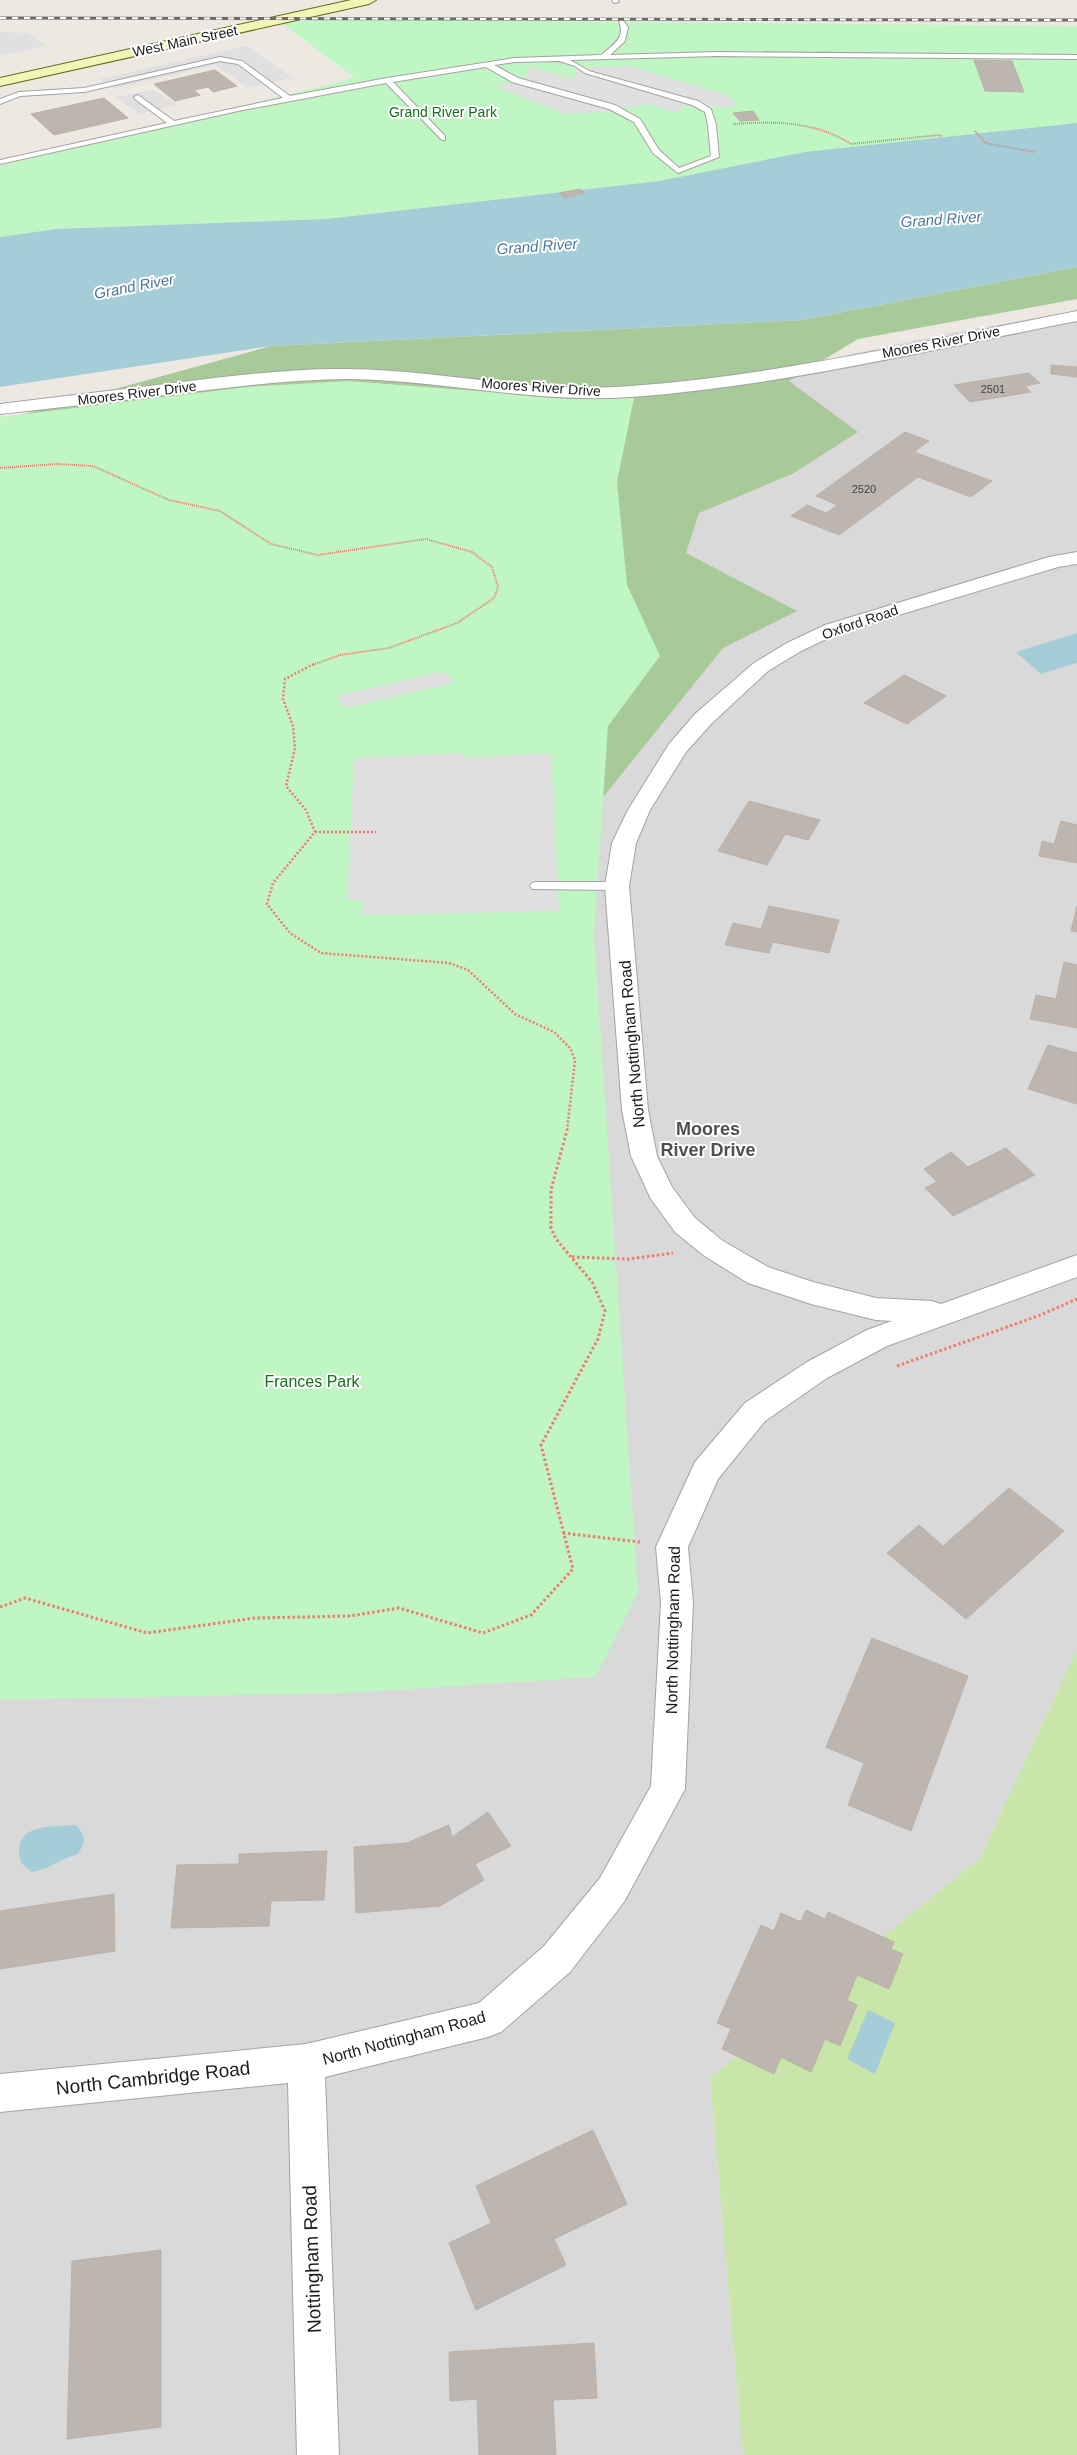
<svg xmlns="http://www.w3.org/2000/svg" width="1077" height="2455" viewBox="0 0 1077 2455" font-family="Helvetica,sans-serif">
  <rect width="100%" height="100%" fill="#ede9e2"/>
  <polygon fill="#dad9d9" points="1077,311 1077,1650 980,1858 710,2078 743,2455 0,2455 0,1590 574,676 721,382 955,332"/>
  <polygon fill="#c8e5aa" points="1077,1650 1077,2455 743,2455 710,2078 980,1858"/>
  <polygon fill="#a8ca99" points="1077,267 1077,299 858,339 789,381 858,432 792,474 699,513 686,553 797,611 723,648 604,796 529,708 24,414 271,346 802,320"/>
  <g fill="#c0f5c4">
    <polygon points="328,19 1077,26 1077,123 703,173 659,181 326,219 57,229 0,237 0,166 355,78 282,23"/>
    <polygon points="348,381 529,395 634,398 617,482 627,585 660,656 608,726 594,935 638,1592 596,1677 348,1693 0,1700 0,417 247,387"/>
  </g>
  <g fill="#e0e0e0">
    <polygon points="0,32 28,33 46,46 0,56"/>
    <polygon points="246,46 293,78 248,88 215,65 113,89 100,79"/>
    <polygon points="629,66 723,94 738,104 725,107 682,106 681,111 672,112 651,104 601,112 566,114 491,85 512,84 529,75 528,68 535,68 569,78 577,77 574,68"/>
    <polygon points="153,90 177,104 139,114 116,97"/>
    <polygon points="445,671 453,683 344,708 337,696"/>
    <polygon points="463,753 465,758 551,753 559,911 362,915 363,900 347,900 354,758"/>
  </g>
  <g fill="#a5cdd8">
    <polygon points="1077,123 1077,267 802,320 271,346 0,387 0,237 56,229 326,219 659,181 805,152"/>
    <polygon points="1077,633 1077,663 1041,674 1016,652"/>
    <path d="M76,1825C86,1836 86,1842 78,1854C61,1859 49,1869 32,1872C23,1866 18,1861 19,1850C20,1823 55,1827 76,1825Z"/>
    <polygon points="868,2010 895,2023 875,2074 847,2059"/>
  </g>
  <g fill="#bdb5af" stroke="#bdb0a5">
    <polygon points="974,60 1012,61 1024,92 985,91"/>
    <polygon points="215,70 237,86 213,92 208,87 194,90 200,95 175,101 154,84"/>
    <polygon points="104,98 128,118 54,135 31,114"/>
    <polygon points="753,111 759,120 740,121 733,113"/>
    <polygon points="580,189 585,193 564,198 559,193"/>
    <polygon points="1051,365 1077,367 1077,377 1051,374"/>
    <polygon points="1029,373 1040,383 1025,386 1031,392 970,402 954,385"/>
    <polygon points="905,432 929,441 914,452 992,481 971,497 918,477 839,535 791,516 807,505 826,513 838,505 816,496"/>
    <polygon points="904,675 946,696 907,724 864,703"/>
    <polygon points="749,801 820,820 808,840 785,834 767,865 718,851"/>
    <polygon points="1061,821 1077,825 1077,863 1039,856 1042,841 1054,844"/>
    <polygon points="769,906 839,920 829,953 773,942 769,953 725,945 733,923 761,929"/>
    <polygon points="1077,906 1077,932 1071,931"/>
    <polygon points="1064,962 1077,965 1077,1028 1030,1019 1036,995 1056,999"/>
    <polygon points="1048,1045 1077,1053 1077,1104 1028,1089"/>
    <polygon points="1006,1148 1035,1175 953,1216 925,1188 937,1182 924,1169 951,1152 968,1167"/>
    <polygon points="1009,1488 1064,1531 966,1619 887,1553 919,1525 943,1546"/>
    <polygon points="872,1638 968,1676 911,1831 848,1805 864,1763 826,1747"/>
    <polygon points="488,1812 511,1846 475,1864 484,1880 440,1906 356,1913 354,1847 407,1843 449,1825 452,1837"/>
    <polygon points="327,1851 324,1900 271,1901 269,1926 171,1928 177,1865 239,1864 239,1854"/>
    <polygon points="114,1894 115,1951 0,1969 0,1911"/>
    <polygon points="806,1910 825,1919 828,1912 894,1942 891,1949 903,1954 889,1989 857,1975 847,2000 857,2005 840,2046 825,2039 811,2072 781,2057 774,2074 722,2049 731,2029 717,2023 761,1925 774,1931 781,1913 801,1922"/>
    <polygon points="593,2130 627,2204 554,2239 566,2265 476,2310 449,2243 491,2223 476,2186"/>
    <polygon points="161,2250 161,2427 67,2439 72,2261"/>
    <polygon points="594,2343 597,2398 553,2400 556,2455 479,2455 477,2399 450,2401 449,2352"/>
  </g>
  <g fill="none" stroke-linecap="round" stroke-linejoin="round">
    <g stroke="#a3a3a3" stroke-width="2">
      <g id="service">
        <polygon points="612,0 618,0 619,2 614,3"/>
        <path d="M622,19L628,27L625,41L610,55L717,52L1077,55V59L717,56L570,60L589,71L698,101L711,109L716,125L719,157L678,173L653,153L634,122L609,109L512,82L486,67L393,82L445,136V140H442L386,83L238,111L0,164V160L167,123L135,99L134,97L138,95L174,121L283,98L238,64L220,61L84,92L20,96L0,104V99L19,92L84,88L220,57L242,61L290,96L387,78L515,58L601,55C613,45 626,38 619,21ZM559,61L575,66L585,73L692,105L705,112L708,125L711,156L679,168L659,150L640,119L615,105L518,78L494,65L515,62Z"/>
        <polygon points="536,882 617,882 623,886 617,890 532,889 530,886 532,883"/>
      </g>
    </g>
    <g stroke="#a3a3a3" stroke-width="2">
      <g id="minor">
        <path d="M1077,311V321C929,350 781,386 631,397C536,404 442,380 348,379C295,379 242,386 190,392C127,400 63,407 0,414V404C63,396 127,389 190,381C242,375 295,368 348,369C442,370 536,394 631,386C781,375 929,340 1077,311Z"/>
        <polygon points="1077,552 1077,564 1058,567 839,633 801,651 768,671 712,723 686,752 650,810 636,843 629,886 648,1110 657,1156 672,1187 695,1218 723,1241 768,1267 813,1282 876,1298 932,1301 941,1304 1077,1255 1077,1277 887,1346 827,1378 765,1421 718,1479 688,1547 693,1603 685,1789 624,1902 570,1972 501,2032 488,2037 325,2077 339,2455 297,2455 288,2083 0,2112 0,2074 306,2044 479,2003 544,1946 600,1878 651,1786 661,1603 656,1547 695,1462 745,1403 807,1362 867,1330 892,1321 876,1320 811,1304 748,1283 703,1255 675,1232 651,1199 631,1156 622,1110 605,886 612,843 628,810 669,744 696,713 754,663 787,643 825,625 1049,557"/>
      </g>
    </g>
    <g stroke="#616b0b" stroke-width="2">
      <polygon id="secondary" points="351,0 376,0 369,4 0,86 0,78"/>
    </g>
    <g stroke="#f17b6f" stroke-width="2" stroke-dasharray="1 1" stroke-linecap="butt">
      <path d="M733,124C774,121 815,121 851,144L940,135L942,137"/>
      <polyline points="975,131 985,143 1035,152"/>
      <polyline points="0,468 57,464 93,466 169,500 220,511 271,544 318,555 426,539 472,552 492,567 498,587 494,598 457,623 389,648 340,655 312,665"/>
    </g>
    <g stroke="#f17b6f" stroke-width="2.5" stroke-dasharray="2 2" stroke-linecap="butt">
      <polyline points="314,664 285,679 283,699 293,726 295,748 286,786 306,810 315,832 273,883 267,904 290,933 321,953 449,963 468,970 515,1014 554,1032 570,1048 575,1060 567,1131"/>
      <polyline points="315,832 376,832"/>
    </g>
    <g stroke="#f17b6f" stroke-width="3" stroke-dasharray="2.5 2.5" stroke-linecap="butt">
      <polyline points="572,1257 629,1259 673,1253"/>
      <polyline points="897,1366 1038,1316 1077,1299"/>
      <polyline points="563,1533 640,1542"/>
      <polyline points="0,1607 25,1598 147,1633 255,1618 350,1616 399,1608 483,1633 531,1615 573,1569 541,1445 598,1339 605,1311 592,1282 556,1239 551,1228 551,1190 567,1130"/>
    </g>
    <use href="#service" fill="#fff" fill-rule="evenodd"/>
    <use href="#minor" fill="#fff" fill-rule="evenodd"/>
    <use href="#secondary" fill="#f3f5b8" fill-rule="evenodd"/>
    <g stroke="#6a6a6a" stroke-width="3">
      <polyline id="rail" points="0,18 1077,20"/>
    </g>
    <use href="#rail" stroke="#fff" stroke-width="2" stroke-dasharray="6" stroke-linecap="butt"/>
  </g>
  <g text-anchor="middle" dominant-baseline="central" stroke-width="4" stroke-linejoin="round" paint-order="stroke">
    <g font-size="11" fill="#444241">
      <text x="993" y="389">2501</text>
      <text x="864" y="489">2520</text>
    </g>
    <g font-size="14" fill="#1c1c1c" stroke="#fff">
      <text transform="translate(185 41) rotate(-12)">West Main Street</text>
      <text transform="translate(941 342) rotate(-11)">Moores River Drive</text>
      <text transform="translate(541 387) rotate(4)">Moores River Drive</text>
      <text transform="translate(137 393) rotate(-7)">Moores River Drive</text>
      <text transform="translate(860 622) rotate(-19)">Oxford Road</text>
    </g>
    <g font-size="14" fill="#127219" stroke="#fff">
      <text x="443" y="112">Grand River Park</text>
    </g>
    <g font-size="15" font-style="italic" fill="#4c769e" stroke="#fff">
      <text transform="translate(941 219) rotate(-4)">Grand River</text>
      <text transform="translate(537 246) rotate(-4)">Grand River</text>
      <text transform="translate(134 286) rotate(-11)">Grand River</text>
    </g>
    <g font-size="16" fill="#1c1c1c" stroke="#fff">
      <text transform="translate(632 1044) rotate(-95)">North Nottingham Road</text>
      <text transform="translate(673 1630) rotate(-89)">North Nottingham Road</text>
      <text transform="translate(404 2038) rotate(-15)">North Nottingham Road</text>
    </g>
    <g font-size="16" fill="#127219" stroke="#fff">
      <text x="312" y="1381">Frances Park</text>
    </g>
    <g font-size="18" font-weight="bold" fill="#4f4f4f" stroke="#fff">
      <text x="708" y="1129">Moores<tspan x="708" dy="21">River Drive</tspan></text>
    </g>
    <g font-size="19" fill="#1c1c1c" stroke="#fff">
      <text transform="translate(153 2078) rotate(-6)">North Cambridge Road</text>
      <text transform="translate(312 2259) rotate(-92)">Nottingham Road</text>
    </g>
  </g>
</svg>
